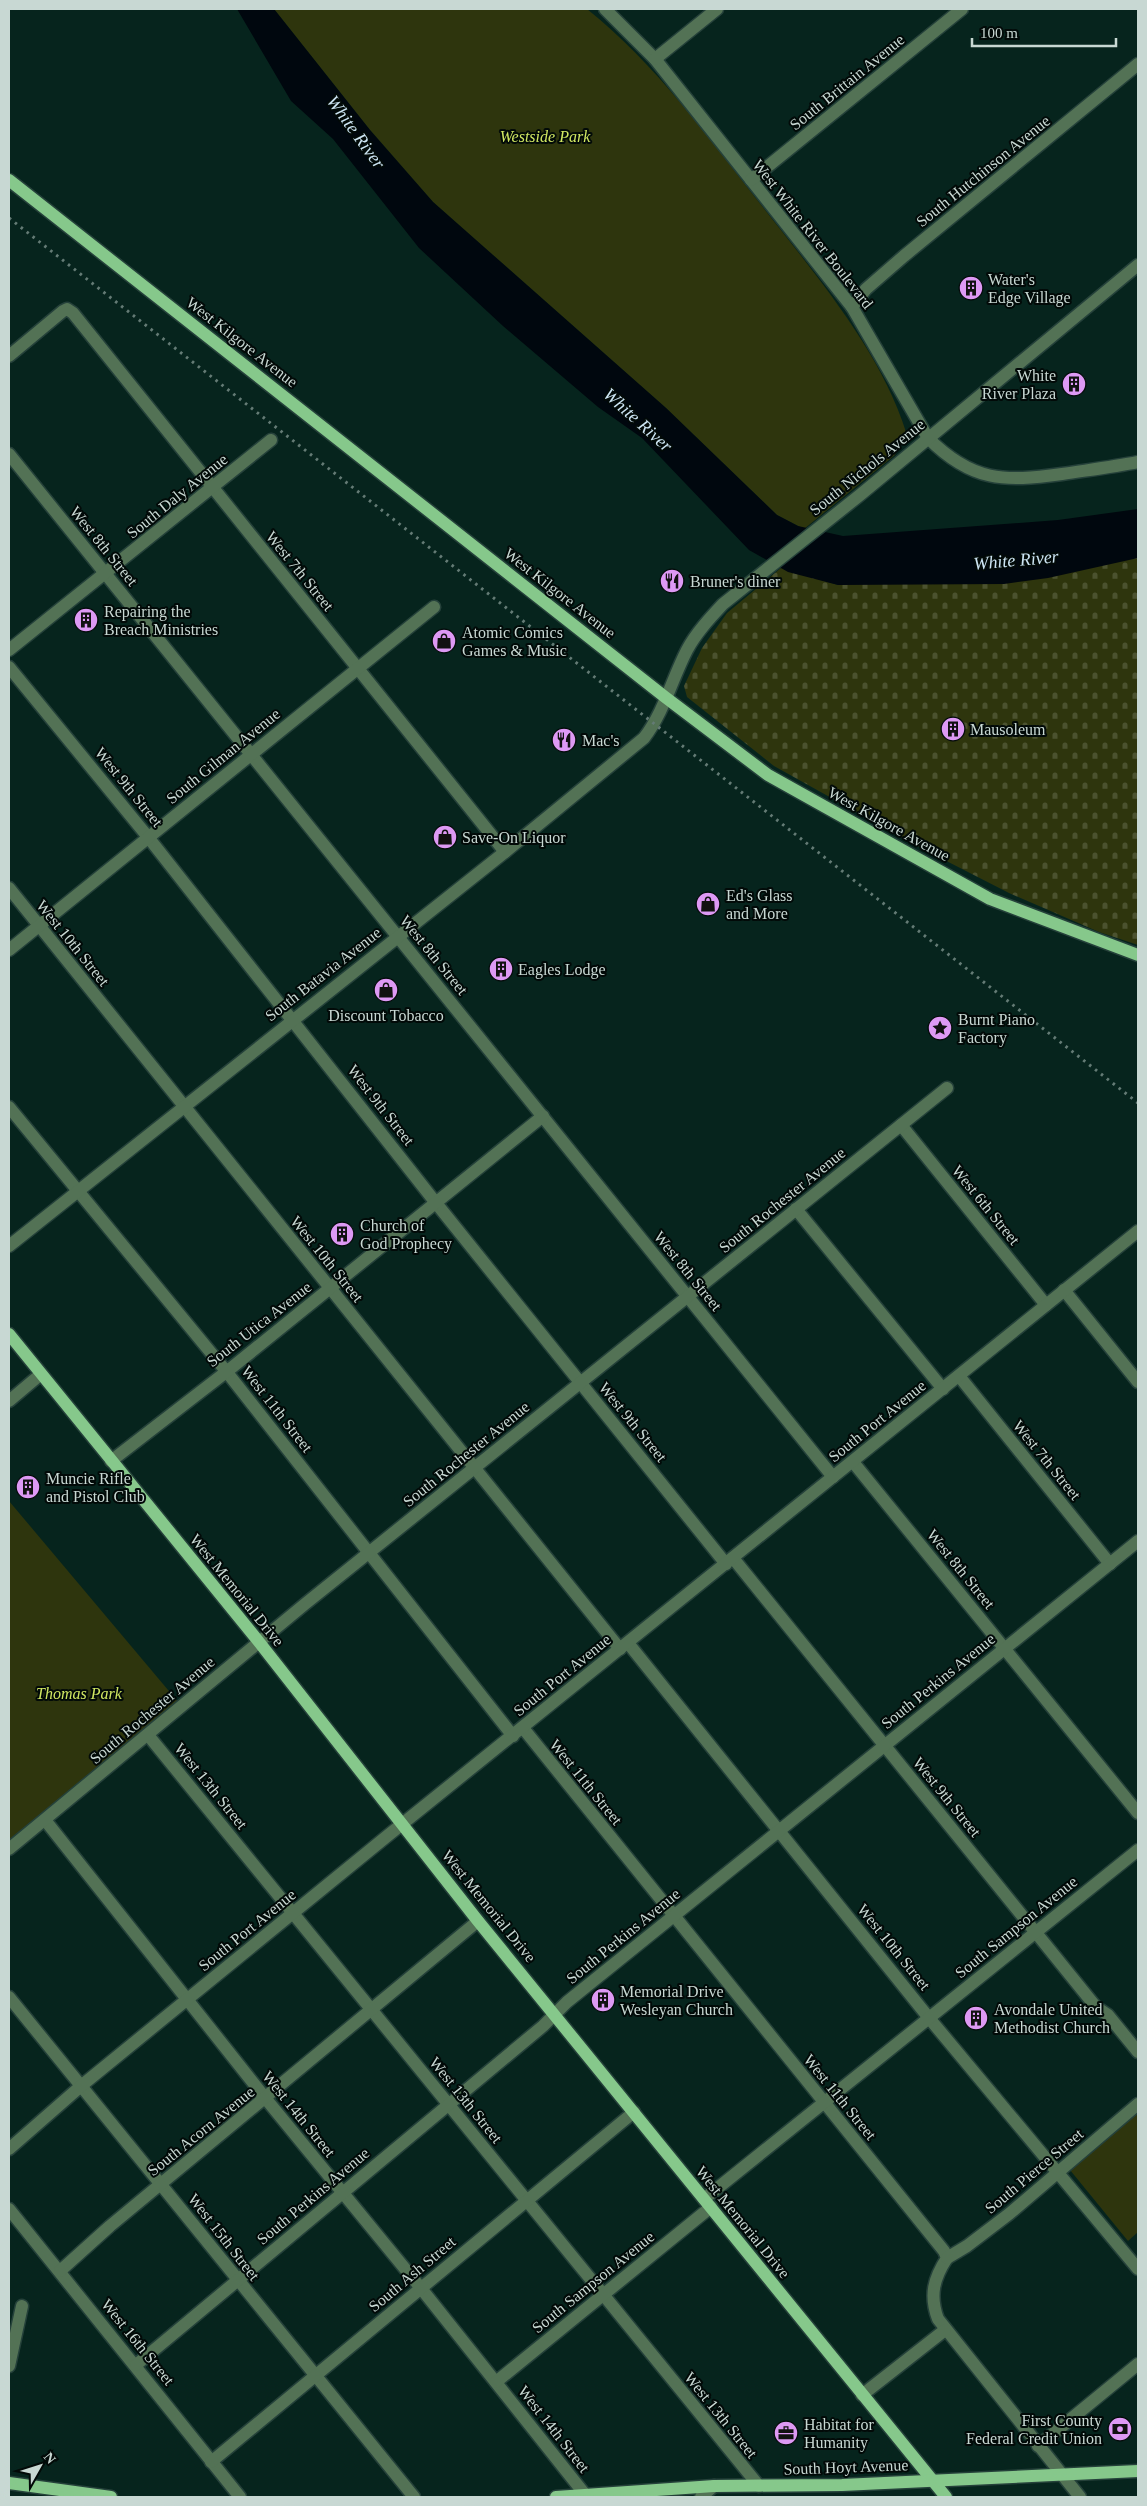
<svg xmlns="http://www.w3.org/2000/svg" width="1147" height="2506" viewBox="0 0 1147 2506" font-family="Georgia,serif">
  <defs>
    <pattern id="cemetery-stones" width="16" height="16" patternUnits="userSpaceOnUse" patternTransform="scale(1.25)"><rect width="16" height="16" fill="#2e350d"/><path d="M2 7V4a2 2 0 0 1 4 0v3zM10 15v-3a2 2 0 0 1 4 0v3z" fill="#4b522f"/></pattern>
  </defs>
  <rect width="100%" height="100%" fill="#06241d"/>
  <polygon fill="url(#cemetery-stones)" points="1138,557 1138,945 1099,932 1009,893 923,849 774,766 687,697 684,686 702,648 727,613 781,568 838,585"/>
  <g fill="#2e350d">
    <path d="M274,9H587C656,64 708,137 762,206C814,273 881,351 906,432L895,455L804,529L777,515L666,408L433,202L370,130Z"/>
    <polygon points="9,1501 179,1703 9,1844"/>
    <polygon points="1138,2111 1138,2232 1128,2241 1070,2170 1070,2166"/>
  </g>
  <polygon fill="#00070e" points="237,9 274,9 370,130 433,202 666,408 777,515 798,526 843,536 1058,520 1138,509 1138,558 1048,578 1004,584 838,585 788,572 749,550 642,438 598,407 503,326 419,248 333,139 291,101"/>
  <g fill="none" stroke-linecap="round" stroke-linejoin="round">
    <g stroke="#25413a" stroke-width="15">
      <g id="minor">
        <path d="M605,9L655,59L852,307L928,438C972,482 1004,482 1062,474C1088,470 1113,467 1138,462"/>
        <polyline points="655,59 717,9"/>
        <polyline points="751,180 962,9"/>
        <polyline points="852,307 866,289 904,256 1138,64"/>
        <polyline points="9,356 63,311 67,309 73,313 505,852"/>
        <polyline points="9,454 833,1477"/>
        <polyline points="9,650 271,440"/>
        <polyline points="9,667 148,837 436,1203 726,1564"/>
        <polyline points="9,888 620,1649"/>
        <polyline points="9,950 434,607"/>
        <polyline points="9,1107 226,1371 513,1736"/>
        <polyline points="901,1125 1046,1305"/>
        <polyline points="796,1209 943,1389"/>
        <path d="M9,1246L505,852L644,738C664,712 672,679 687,650C696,633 710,618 723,604L860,495L1138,265"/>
        <polyline points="1064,1290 1138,1382"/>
        <polyline points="959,1376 1110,1564"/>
        <polyline points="9,1401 41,1374"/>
        <polyline points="111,1461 230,1369 543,1116"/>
        <polyline points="853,1462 1138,1813"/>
        <polyline points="733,1558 1096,2007 1108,2015 1138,2052"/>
        <polyline points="628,1643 929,2018 1138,2269"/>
        <path d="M523,1728L944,2251L947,2258C934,2278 929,2295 938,2319L1080,2497"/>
        <polyline points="148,1735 759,2486"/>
        <polyline points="45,1820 266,2099 420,2287 587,2497"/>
        <polyline points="9,1849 305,1604 947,1088"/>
        <polyline points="9,1997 414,2497"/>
        <polyline points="9,2149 81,2086 386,1837 1138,1231"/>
        <polyline points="704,2199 1138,1850"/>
        <polyline points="9,2209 240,2497"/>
        <polyline points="947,2258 967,2246 1009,2214 1138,2104"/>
        <polyline points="60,2271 110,2226 478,1921"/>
        <polyline points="136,2365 543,2026 567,2002 1138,1541"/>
        <polyline points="9,2366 22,2306"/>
        <polyline points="496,2382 711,2207"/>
        <polyline points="862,2395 945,2330"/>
        <polyline points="1038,2446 1138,2364"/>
        <polyline points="211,2462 634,2112"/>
        <polyline points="701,2497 714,2486"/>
      </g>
    </g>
    <g stroke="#25413a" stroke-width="15">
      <g id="major">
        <polyline points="9,180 665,697 768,775 990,899 1138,955"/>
        <polyline points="9,1334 259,1642 478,1921 946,2497"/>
        <polyline points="9,2483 111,2497"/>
        <polyline points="556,2497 714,2486 842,2485 1138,2471"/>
      </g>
    </g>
    <use href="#minor" stroke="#537255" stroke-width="12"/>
    <use href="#major" stroke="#86c88b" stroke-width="12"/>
    <polyline stroke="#647b75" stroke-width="3" stroke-dasharray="2.5 5" stroke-linecap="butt" points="9,218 1138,1103"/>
  </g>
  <defs>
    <g id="building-disc" transform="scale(1.25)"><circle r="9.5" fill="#dd99f4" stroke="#020a08"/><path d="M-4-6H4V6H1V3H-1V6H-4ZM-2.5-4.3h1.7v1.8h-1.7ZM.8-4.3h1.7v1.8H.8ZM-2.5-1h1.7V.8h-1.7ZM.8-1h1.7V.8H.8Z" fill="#111"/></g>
    <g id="restaurant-disc" transform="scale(1.25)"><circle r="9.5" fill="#dd99f4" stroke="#020a08"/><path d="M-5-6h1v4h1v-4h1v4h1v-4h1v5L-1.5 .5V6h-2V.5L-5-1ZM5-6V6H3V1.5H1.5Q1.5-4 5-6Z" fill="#111"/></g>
    <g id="shop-disc" transform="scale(1.25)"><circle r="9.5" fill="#dd99f4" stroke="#020a08"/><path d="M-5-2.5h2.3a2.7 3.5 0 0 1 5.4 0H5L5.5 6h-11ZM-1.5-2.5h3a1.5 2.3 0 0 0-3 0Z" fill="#111"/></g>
    <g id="sight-disc" transform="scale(1.25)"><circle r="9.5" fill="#dd99f4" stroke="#020a08"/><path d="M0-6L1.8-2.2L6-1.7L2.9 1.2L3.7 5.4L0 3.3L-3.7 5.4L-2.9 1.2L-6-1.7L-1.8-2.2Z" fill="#111"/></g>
    <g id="bank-disc" transform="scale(1.25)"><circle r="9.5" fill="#dd99f4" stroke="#020a08"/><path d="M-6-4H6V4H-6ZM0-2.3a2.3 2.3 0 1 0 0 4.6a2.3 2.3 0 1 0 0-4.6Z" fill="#111"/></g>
    <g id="office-disc" transform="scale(1.25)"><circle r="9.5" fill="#dd99f4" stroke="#020a08"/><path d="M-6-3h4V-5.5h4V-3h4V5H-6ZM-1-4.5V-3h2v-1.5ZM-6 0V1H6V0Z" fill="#111"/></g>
  </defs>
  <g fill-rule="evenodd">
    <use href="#building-disc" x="971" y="288"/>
    <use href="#building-disc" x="1074" y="384"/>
    <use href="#restaurant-disc" x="672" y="581"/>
    <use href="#building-disc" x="86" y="620"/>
    <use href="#shop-disc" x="444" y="641"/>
    <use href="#building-disc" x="953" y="729"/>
    <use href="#restaurant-disc" x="564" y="740"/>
    <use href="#shop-disc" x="445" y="837"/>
    <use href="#shop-disc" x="708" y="904"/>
    <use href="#building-disc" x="501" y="969"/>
    <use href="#shop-disc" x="386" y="990"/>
    <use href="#sight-disc" x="940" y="1028"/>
    <use href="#building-disc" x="342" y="1234"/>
    <use href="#building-disc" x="28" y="1487"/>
    <use href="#building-disc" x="603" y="2000"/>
    <use href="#building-disc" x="976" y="2018"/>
    <use href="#bank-disc" x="1120" y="2429"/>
    <use href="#office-disc" x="786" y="2433"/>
  </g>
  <g text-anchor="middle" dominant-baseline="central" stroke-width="4" stroke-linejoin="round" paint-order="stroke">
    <g font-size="16" fill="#c8d8d3" stroke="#020a08">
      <text transform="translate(847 82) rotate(-39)">South Brittain Avenue</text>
      <text transform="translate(983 171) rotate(-39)">South Hutchinson Avenue</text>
      <text transform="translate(813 234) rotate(52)">West White River Boulevard</text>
      <text transform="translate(242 342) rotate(38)">West Kilgore Avenue</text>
      <text transform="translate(867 467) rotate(-39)">South Nichols Avenue</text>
      <text transform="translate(177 496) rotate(-39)">South Daly Avenue</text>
      <text transform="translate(104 546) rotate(51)">West 8th Street</text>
      <text transform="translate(300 571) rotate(51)">West 7th Street</text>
      <text transform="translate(560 593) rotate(38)">West Kilgore Avenue</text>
      <text transform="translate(223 756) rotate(-39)">South Gilman Avenue</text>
      <text transform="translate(129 787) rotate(51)">West 9th Street</text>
      <text transform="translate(889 824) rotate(29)">West Kilgore Avenue</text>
      <text transform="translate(73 943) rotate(51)">West 10th Street</text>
      <text transform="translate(434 955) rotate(51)">West 8th Street</text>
      <text transform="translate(323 974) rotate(-38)">South Batavia Avenue</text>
      <text transform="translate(381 1105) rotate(52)">West 9th Street</text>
      <text transform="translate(782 1200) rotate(-39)">South Rochester Avenue</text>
      <text transform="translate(986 1205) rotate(51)">West 6th Street</text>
      <text transform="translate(327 1259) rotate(51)">West 10th Street</text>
      <text transform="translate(688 1271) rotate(51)">West 8th Street</text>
      <text transform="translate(259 1324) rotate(-38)">South Utica Avenue</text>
      <text transform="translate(277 1409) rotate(52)">West 11th Street</text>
      <text transform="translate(877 1421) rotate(-39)">South Port Avenue</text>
      <text transform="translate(633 1422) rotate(51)">West 9th Street</text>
      <text transform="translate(466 1454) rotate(-39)">South Rochester Avenue</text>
      <text transform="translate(1047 1460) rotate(51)">West 7th Street</text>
      <text transform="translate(961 1569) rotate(51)">West 8th Street</text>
      <text transform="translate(237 1590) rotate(51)">West Memorial Drive</text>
      <text transform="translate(562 1675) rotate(-39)">South Port Avenue</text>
      <text transform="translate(938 1681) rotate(-39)">South Perkins Avenue</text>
      <text transform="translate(152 1710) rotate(-40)">South Rochester Avenue</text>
      <text transform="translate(586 1782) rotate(51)">West 11th Street</text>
      <text transform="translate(211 1786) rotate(51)">West 13th Street</text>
      <text transform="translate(947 1797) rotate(51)">West 9th Street</text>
      <text transform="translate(489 1906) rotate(51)">West Memorial Drive</text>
      <text transform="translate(1016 1927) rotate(-39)">South Sampson Avenue</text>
      <text transform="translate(247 1930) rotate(-39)">South Port Avenue</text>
      <text transform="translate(623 1936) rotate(-39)">South Perkins Avenue</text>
      <text transform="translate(894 1947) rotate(51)">West 10th Street</text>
      <text transform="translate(840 2097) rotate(51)">West 11th Street</text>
      <text transform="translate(466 2100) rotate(51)">West 13th Street</text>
      <text transform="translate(299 2114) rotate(51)">West 14th Street</text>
      <text transform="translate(201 2131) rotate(-39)">South Acorn Avenue</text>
      <text transform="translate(1034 2171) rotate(-40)">South Pierce Street</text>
      <text transform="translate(313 2196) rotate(-40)">South Perkins Avenue</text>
      <text transform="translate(743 2222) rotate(51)">West Memorial Drive</text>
      <text transform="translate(224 2237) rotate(52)">West 15th Street</text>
      <text transform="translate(412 2274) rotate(-40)">South Ash Street</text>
      <text transform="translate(593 2282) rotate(-39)">South Sampson Avenue</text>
      <text transform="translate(138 2342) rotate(51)">West 16th Street</text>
      <text transform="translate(721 2415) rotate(51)">West 13th Street</text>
      <text transform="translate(554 2429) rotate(52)">West 14th Street</text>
      <text transform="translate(846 2467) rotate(-2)">South Hoyt Avenue</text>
    </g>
    <g font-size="16" font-style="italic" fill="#d0e762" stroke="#020a08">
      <text x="545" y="136">Westside Park</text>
      <text x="79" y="1693">Thomas Park</text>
    </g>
    <g font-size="16" fill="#c8d8d3" stroke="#020a08" text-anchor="start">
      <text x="988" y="279">Water's<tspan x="988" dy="18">Edge Village</tspan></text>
      <text x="1056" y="375" text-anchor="end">White<tspan x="1056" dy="18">River Plaza</tspan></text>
      <text x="690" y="581">Bruner's diner</text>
      <text x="104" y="611">Repairing the<tspan x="104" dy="18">Breach Ministries</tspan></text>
      <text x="462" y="632">Atomic Comics<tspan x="462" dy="18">Games &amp; Music</tspan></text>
      <text x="970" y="729">Mausoleum</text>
      <text x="582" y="740">Mac's</text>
      <text x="462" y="837">Save-On Liquor</text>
      <text x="726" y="895">Ed's Glass<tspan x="726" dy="18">and More</tspan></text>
      <text x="518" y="969">Eagles Lodge</text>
      <text x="386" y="1015" text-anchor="middle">Discount Tobacco</text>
      <text x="958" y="1019">Burnt Piano<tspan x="958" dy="18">Factory</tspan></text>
      <text x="360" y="1225">Church of<tspan x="360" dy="18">God Prophecy</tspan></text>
      <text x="46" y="1478">Muncie Rifle<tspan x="46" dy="18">and Pistol Club</tspan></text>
      <text x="620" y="1991">Memorial Drive<tspan x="620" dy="18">Wesleyan Church</tspan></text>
      <text x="994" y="2009">Avondale United<tspan x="994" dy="18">Methodist Church</tspan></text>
      <text x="1102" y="2420" text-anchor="end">First County<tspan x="1102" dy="18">Federal Credit Union</tspan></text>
      <text x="804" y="2424">Habitat for<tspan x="804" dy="18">Humanity</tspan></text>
    </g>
    <g font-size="18" font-style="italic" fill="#cde5f3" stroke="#020a08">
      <text transform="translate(356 132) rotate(54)">White River</text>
      <text transform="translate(638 420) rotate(42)">White River</text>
      <text transform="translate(1016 560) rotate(-5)">White River</text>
    </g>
  </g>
  <rect width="1147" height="2506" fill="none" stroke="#c8d8d3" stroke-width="20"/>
  <g transform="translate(40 2466) rotate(51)" stroke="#020a08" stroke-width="4" paint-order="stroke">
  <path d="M0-4L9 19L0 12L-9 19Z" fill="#c8d8d3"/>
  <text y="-8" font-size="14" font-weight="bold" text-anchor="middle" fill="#c8d8d3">N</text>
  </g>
  <path d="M972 38v8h144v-8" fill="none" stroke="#c8d8d3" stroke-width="2.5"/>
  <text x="980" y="38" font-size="15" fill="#c8d8d3" stroke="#020a08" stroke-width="4" paint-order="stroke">100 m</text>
</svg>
